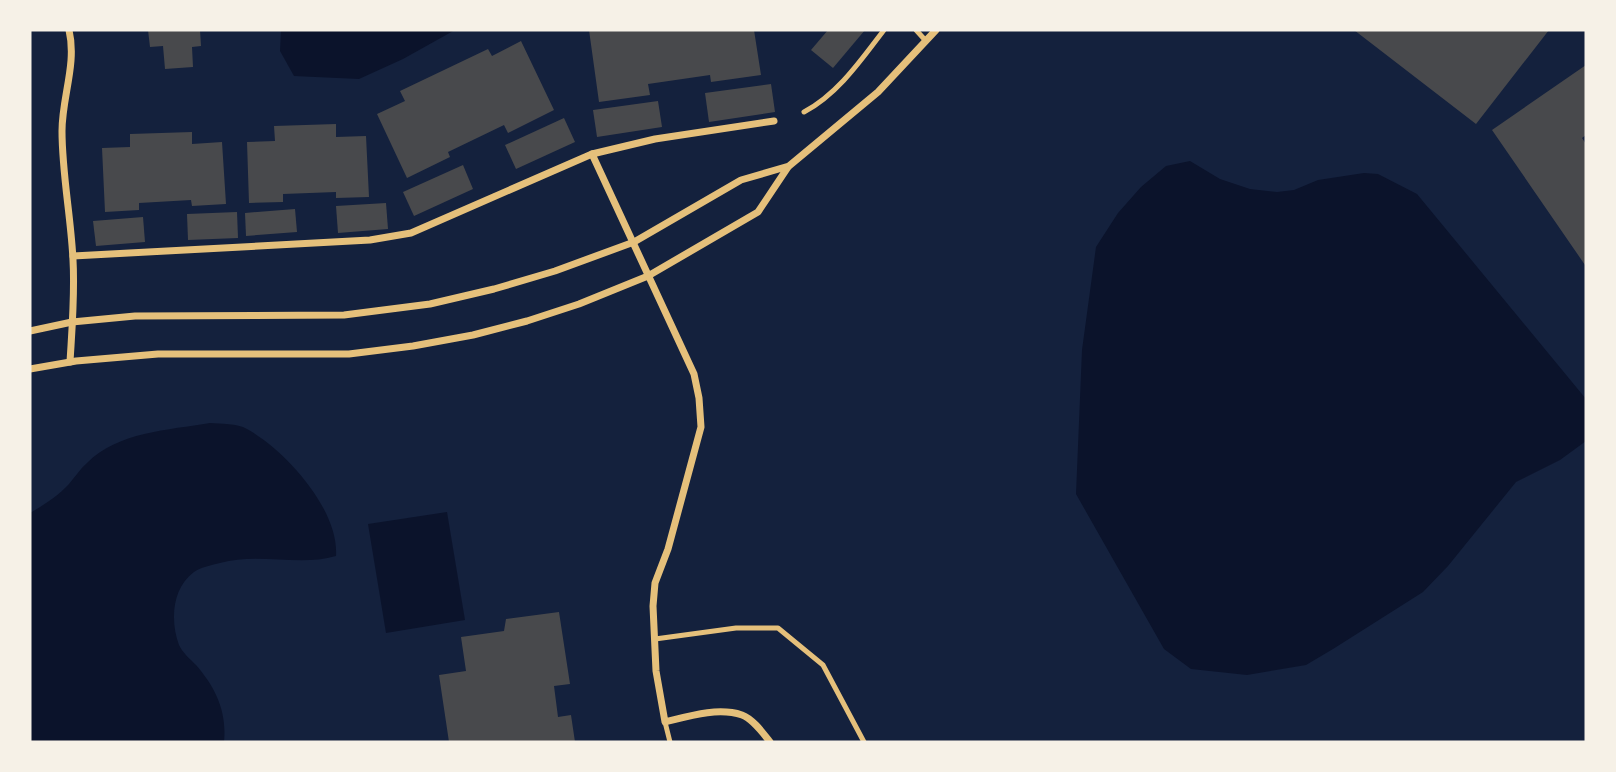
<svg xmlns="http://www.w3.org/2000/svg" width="1616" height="772" viewBox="0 0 1616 772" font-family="Cabin,sans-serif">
  <rect width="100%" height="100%" fill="#14213d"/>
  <g fill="#0b132b">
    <polygon points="281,30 455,30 403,59 359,79 294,76 280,51"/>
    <polygon points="1190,161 1220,179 1250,189 1277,192 1294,190 1318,180 1364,173 1378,174 1417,194 1586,399 1586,441 1560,460 1516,482 1448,566 1423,592 1333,649 1306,665 1247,675 1191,669 1164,649 1076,494 1082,350 1096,247 1118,213 1141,187 1166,166"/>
    <path d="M210,423C221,424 237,423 247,429C285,450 339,509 336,556C299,567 258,552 220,563C212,565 201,567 194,572C172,588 170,621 179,645C182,652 190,659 196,665C216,688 227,712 224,742H30V513C44,505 58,496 69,484C75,477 80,469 87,463C117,432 169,430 210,423Z"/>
    <polygon points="447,512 465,620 386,633 368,524"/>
  </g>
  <g fill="#48494c">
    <polygon points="148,30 200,30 201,46 192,47 193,67 165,69 163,46 150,47"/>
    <polygon points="589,30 754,30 761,75 711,82 710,75 648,84 650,95 599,102"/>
    <polygon points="828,30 865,30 833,68 811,50"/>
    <polygon points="1354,30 1469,31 1549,30 1476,124"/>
    <polygon points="521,41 554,110 508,133 504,125 448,152 450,157 407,178 377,114 405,101 400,91 488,49 492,56"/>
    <polygon points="1586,65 1586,135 1582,138 1586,144 1585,265 1492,130"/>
    <polygon points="771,84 775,112 709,122 705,93"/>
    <polygon points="658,101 662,127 597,137 593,110"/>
    <polygon points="564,118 575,142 516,169 505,145"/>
    <polygon points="336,124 336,137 366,136 369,197 336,198 336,192 283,194 283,202 249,203 247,142 275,141 274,126"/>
    <polygon points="192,132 192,144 222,142 226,204 192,206 191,200 139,203 139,210 105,212 102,148 130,147 130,134"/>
    <polygon points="463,165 473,189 414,216 403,192"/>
    <polygon points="386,203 388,229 338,233 336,206"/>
    <polygon points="295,209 297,232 246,236 245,213"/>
    <polygon points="237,212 238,238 188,240 187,214"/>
    <polygon points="143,217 145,242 96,246 93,221"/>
    <polygon points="559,612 570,684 554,686 558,717 571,715 575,742 449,742 439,675 466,671 461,637 504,631 506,619"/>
  </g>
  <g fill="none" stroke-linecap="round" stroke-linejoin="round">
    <g stroke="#e5c07b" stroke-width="5">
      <polyline points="916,30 926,41"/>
      <path d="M804,112C838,94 861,60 884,30"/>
      <polyline points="655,639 736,628 778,628 823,665 864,742"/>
      <polyline points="665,722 670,742"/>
    </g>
    <g stroke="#e5c07b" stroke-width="7">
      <path d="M69,30C77,64 62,97 62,131C62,174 71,217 73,260C75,294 72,328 70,362"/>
      <polyline points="73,256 370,240 411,233 592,154"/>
      <polyline points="30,331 72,322 135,316 344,315 430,304 494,289 555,271 634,242 741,180 789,166 878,92 936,30"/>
      <polyline points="30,369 76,361 158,354 349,354 413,346 473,335 527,321 579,304 648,276 758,212 788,167"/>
      <path d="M770,742C763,733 753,719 742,715C718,707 689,716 665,722L656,671L653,606L655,583L668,549L701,427L699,398L694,374L592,154L655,139L774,121"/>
    </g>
  </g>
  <rect width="1616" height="772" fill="none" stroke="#f6f1e7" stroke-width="63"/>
</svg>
